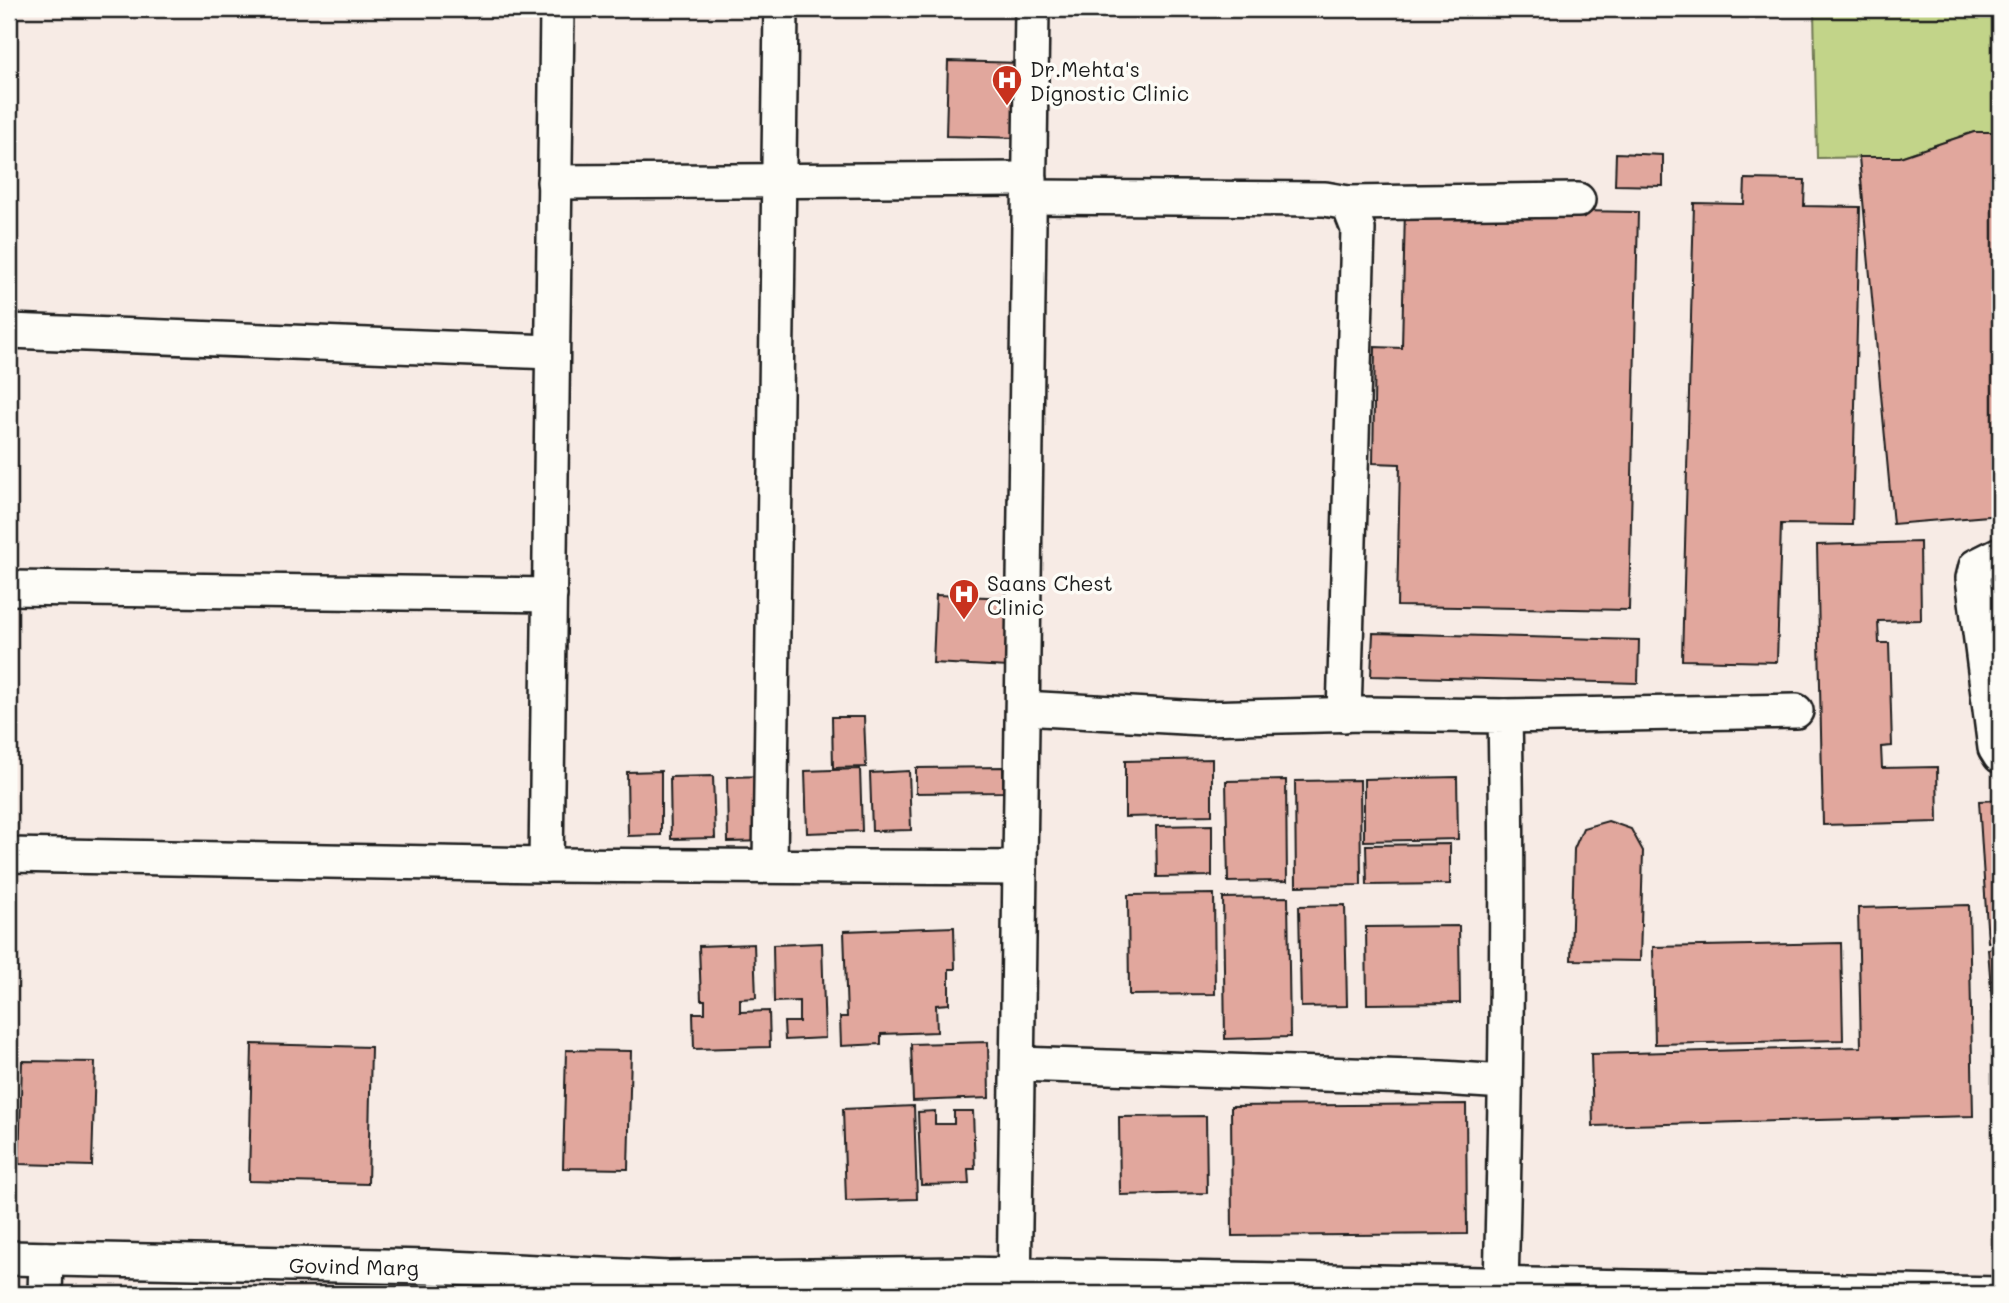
<svg xmlns="http://www.w3.org/2000/svg" width="2009" height="1303" viewBox="0 0 2009 1303" font-family="Mali,sans-serif">
  <rect width="100%" height="100%" fill="#f7ebe5"/>
  <filter id="ink" filterUnits="userSpaceOnUse"><feTurbulence type="fractalNoise" baseFrequency=".0143" numOctaves="2"/><feDisplacementMap in="SourceGraphic" scale="14" xChannelSelector="R" yChannelSelector="G"/><feConvolveMatrix kernelMatrix="1 2 1 2 8 2 1 2 1" color-interpolation-filters="sRGB"/></filter>
  <g filter="url(#ink)">
    <polygon fill="#c2d489" stroke="#6f7852" stroke-width="2" points="1814,9 2000,9 2000,132 1974,132 1900,157 1817,158"/>
    <g fill="#e1a79d" stroke="#1c1c1c" stroke-width="2">
      <polygon points="948,61 1022,63 1020,138 946,136"/>
      <polygon points="1974,132 2000,132 2000,515 1893,524 1859,157 1900,157"/>
      <polygon points="1616,153 1663,155 1663,186 1615,185"/>
      <polygon points="1745,179 1805,180 1804,206 1860,207 1852,525 1781,524 1777,662 1682,660 1694,203 1744,204"/>
      <polygon points="1405,208 1638,212 1629,610 1397,606 1400,464 1373,463 1375,347 1402,348"/>
      <polygon points="1920,542 1921,620 1878,621 1879,643 1889,643 1892,746 1881,747 1882,768 1937,767 1938,822 1823,825 1817,545"/>
      <polygon points="936,595 1012,598 1009,667 933,663"/>
      <polygon points="1989,599 2000,599 2000,674"/>
      <polygon points="1373,633 1639,640 1638,683 1371,676"/>
      <polygon points="832,717 864,717 866,767 833,768"/>
      <polygon points="1212,759 1212,815 1125,817 1125,761"/>
      <polygon points="1003,767 1003,792 916,793 916,768"/>
      <polygon points="860,769 862,831 807,833 805,771"/>
      <polygon points="661,771 661,835 628,836 627,772"/>
      <polygon points="909,771 911,830 872,831 870,773"/>
      <polygon points="713,776 715,838 671,839 670,777"/>
      <polygon points="767,776 768,841 728,842 727,777"/>
      <polygon points="1457,777 1458,839 1364,841 1364,779"/>
      <polygon points="1286,780 1287,881 1228,882 1226,781"/>
      <polygon points="1360,780 1361,885 1296,886 1295,781"/>
      <polygon points="2000,800 2000,941 1988,942 1979,801"/>
      <polygon points="1608,821 1631,829 1643,851 1640,961 1571,960 1574,849 1583,828"/>
      <polygon points="1212,825 1212,876 1157,877 1156,826"/>
      <polygon points="1450,844 1450,884 1367,885 1366,845"/>
      <polygon points="1214,894 1215,994 1129,995 1128,895"/>
      <polygon points="1288,897 1290,1037 1225,1039 1223,898"/>
      <polygon points="1345,905 1347,1006 1301,1007 1299,906"/>
      <polygon points="1969,905 1973,1116 1593,1126 1591,1054 1861,1047 1858,908"/>
      <polygon points="1459,926 1460,1003 1367,1004 1366,927"/>
      <polygon points="954,927 955,969 949,969 949,1004 936,1005 937,1032 881,1034 881,1044 841,1046 840,1017 847,1017 844,931"/>
      <polygon points="822,943 825,1038 785,1040 784,1022 799,1022 799,1001 774,1002 773,945"/>
      <polygon points="1841,943 1843,1040 1655,1044 1653,947"/>
      <polygon points="754,944 756,998 740,999 740,1012 769,1011 770,1047 694,1049 693,1013 705,1013 705,1000 701,1000 699,946"/>
      <polygon points="2000,948 2000,1080 1998,1080 1988,949"/>
      <polygon points="988,1042 989,1098 913,1101 911,1044"/>
      <polygon points="252,1044 371,1047 368,1184 249,1181"/>
      <polygon points="566,1050 631,1051 628,1169 563,1168"/>
      <polygon points="22,1061 95,1062 92,1166 19,1164"/>
      <polygon points="1466,1104 1467,1234 1232,1236 1231,1106"/>
      <polygon points="914,1106 917,1199 846,1201 843,1109"/>
      <polygon points="935,1111 935,1124 954,1124 954,1111 973,1111 975,1169 968,1169 969,1184 921,1185 918,1112"/>
      <polygon points="1206,1116 1207,1193 1120,1195 1119,1117"/>
    </g>
    <g fill="none" stroke-linecap="round" stroke-linejoin="round">
      <g stroke="#1c1c1c" stroke-width="38">
        <g id="minor">
          <polyline points="554,182 1030,179"/>
          <polyline points="1030,197 1325,199 1348,203 1358,229 1344,715"/>
          <polyline points="1348,203 1578,200"/>
          <polyline points="9,331 552,352"/>
          <polyline points="2000,554 1976,566 1973,578 1995,748 2000,756"/>
          <polyline points="9,588 550,595"/>
          <path d="M1023,708L1202,718L1363,714L1505,716C1509,906 1506,1096 1501,1286"/>
          <polyline points="1505,716 1796,711"/>
          <polyline points="9,855 546,865 1020,868"/>
          <polyline points="546,865 557,9"/>
          <polyline points="770,865 781,9"/>
          <polyline points="1018,1064 1442,1078 1505,1082"/>
          <path id="s1" d="M9,1258L428,1267L668,1278L963,1274L2000,1294"/>
          <polyline points="45,1294 46,1259"/>
          <polyline points="1014,1294 1032,9"/>
        </g>
      </g>
      <use href="#minor" stroke="#fdfcf7" stroke-width="33"/>
    </g>
  </g>
  <defs>
    <g id="hospital-pin" transform="scale(1.575)"><path d="M0 17L-7.5 6A9.5 9.5 0 1 1 7.5 6Z" fill="#c8321e" stroke="#fdfcf7"/><path d="M-5-5h3v3.5h4V-5h3V5h-3V1.5h-4V5h-3Z" fill="#fff"/></g>
  </defs>
  <g fill-rule="evenodd">
    <use href="#hospital-pin" x="1007" y="80"/>
    <use href="#hospital-pin" x="964" y="594"/>
  </g>
  <g text-anchor="middle" dominant-baseline="central" stroke-width="7" stroke-linejoin="round" paint-order="stroke">
    <g font-size="21" fill="#1c1c1c" stroke="#fdfcf7" text-anchor="start">
      <text x="1030" y="68">Dr.Mehta's<tspan x="1030" dy="24">Dignostic Clinic</tspan></text>
      <text x="987" y="582">Saans Chest<tspan x="987" dy="24">Clinic</tspan></text>
    </g>
    <g font-size="21" fill="#1c1c1c" stroke="#fdfcf7">
      <text stroke="none"><textPath href="#s1" startOffset="345">Govind Marg</textPath></text>
    </g>
  </g>
  <rect width="2009" height="1303" fill="none" stroke="#fdfcf7" stroke-width="35"/>
  <rect x="18" y="18" width="1974" height="1268" fill="none" stroke="#1c1c1c" stroke-width="2.5" filter="url(#ink)"/>
</svg>
